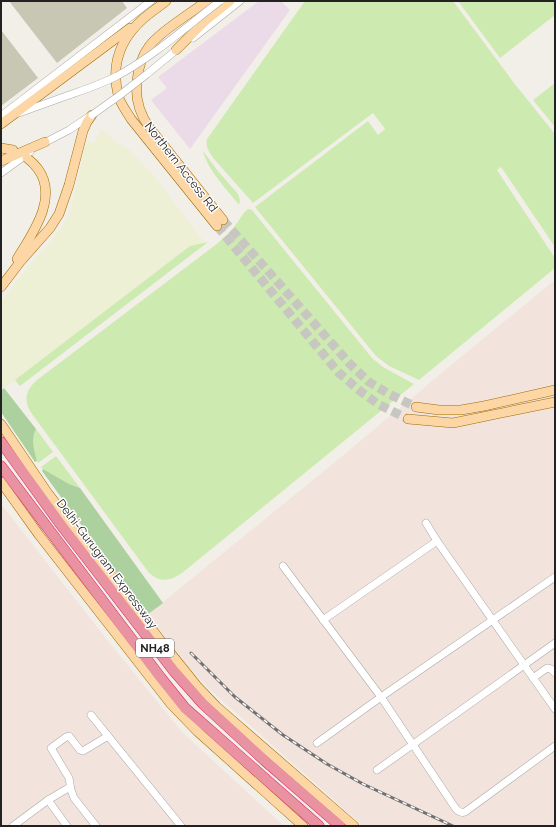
<svg xmlns="http://www.w3.org/2000/svg" width="556" height="827" viewBox="0 0 556 827" font-family="Raleway,sans-serif">
  <rect width="100%" height="100%" fill="#f2efe9"/>
  <polygon fill="#ebdbe8" points="259,1 281,1 290,10 190,149 151,100 167,88 158,77"/>
  <g fill="#f3e3dd">
    <polygon points="555,280 555,826 363,826 208,688 190,669 147,615 335,462 456,361"/>
    <polygon points="1,504 108,641 182,732 284,826 1,826"/>
  </g>
  <g fill="#c7c7b4">
    <polygon points="9,1 122,1 127,8 57,63"/>
    <polygon points="1,30 38,78 1,106"/>
  </g>
  <polygon fill="#eef0d5" points="101,129 116,142 130,150 136,156 154,176 205,243 190,246 1,391 1,302 18,279 52,240 63,225 69,213 72,202 86,142 94,143"/>
  <g fill="#cdebb0">
    <path d="M305,1H453L514,83L555,134V247L501,167L497,170L555,258V268L419,380L389,366L376,356L255,207L368,121L378,135L385,129L373,113L253,203L214,159C210,153 205,147 207,139Z"/>
    <polygon points="458,1 555,1 555,15 500,58"/>
    <polygon points="555,83 555,127 533,100"/>
    <path d="M203,151L217,170L238,194L240,200L239,205C227,189 208,171 203,151Z"/>
    <path d="M248,209L252,210L372,358L383,367L414,384L182,573C171,581 160,583 149,573L32,414C23,401 25,391 37,380L218,243C223,238 229,233 234,227C239,221 242,214 248,209Z"/>
    <polygon points="208,242 20,386 15,380 190,246"/>
    <path d="M36,429L53,452L38,463C33,453 32,439 36,429Z"/>
    <polygon points="56,456 80,488 68,484 43,469 41,467"/>
  </g>
  <g fill="#add19e">
    <path d="M4,388L36,429C31,440 34,450 37,461L35,462L1,412V391Z"/>
    <polygon points="43,469 69,484 80,488 163,603 147,615 42,471"/>
  </g>
  <g fill="none" stroke-linecap="round" stroke-linejoin="round">
    <g stroke="#c8c6c1" stroke-width="9" stroke-dasharray="9 4.5" stroke-linecap="butt">
      <polyline points="223,220 350,364 369,382 389,394 416,407"/>
      <polyline points="217,226 338,372 360,391 378,404 408,419"/>
    </g>
    <g stroke="#a9a9a9" stroke-width="8">
      <g id="minor">
        <polyline points="193,38 240,1"/>
        <polyline points="147,74 180,47"/>
        <polyline points="19,113 72,94"/>
        <polyline points="1,116 151,1"/>
        <polyline points="42,144 69,130 90,116"/>
        <polyline points="1,173 30,152"/>
        <polyline points="426,523 437,541 555,709"/>
        <path d="M283,566L381,697L456,809C459,812 462,813 465,812L555,746"/>
        <polyline points="323,620 437,541"/>
        <polyline points="533,678 547,668 551,669 555,673"/>
        <polyline points="91,715 181,826"/>
        <polyline points="317,743 381,697 555,577"/>
        <polyline points="377,770 555,643"/>
        <polyline points="48,800 67,826"/>
        <polyline points="13,826 48,800 70,787"/>
        <polyline points="96,826 74,798 71,790 69,778 51,748 66,737 69,736 80,750 83,751 108,736"/>
      </g>
    </g>
    <g stroke="#a06b00" stroke-width="10">
      <g id="major">
        <path d="M166,1C159,7 151,12 144,18C120,39 110,66 119,98C122,106 127,112 131,119L217,226"/>
        <path d="M207,1C197,8 187,15 177,22C153,39 140,50 137,81C135,98 139,113 149,127L223,220"/>
        <polyline points="176,50 205,21 230,1"/>
        <polyline points="1,124 130,28"/>
        <polyline points="1,148 13,150"/>
        <polyline points="1,161 45,142"/>
        <path d="M17,259C32,234 59,198 38,169C35,165 31,161 27,158"/>
        <polyline points="1,287 20,262 50,228 59,214 69,185 83,131 87,122 92,115"/>
        <polyline points="416,407 439,410 461,410 484,406 555,390"/>
        <polyline points="408,419 453,423 555,402"/>
        <polyline points="1,424 47,492 164,645 197,686 217,707 354,826"/>
        <polyline points="1,482 39,535 170,703 198,732 303,826"/>
      </g>
    </g>
    <g stroke="#dc2a67" stroke-width="11">
      <g id="highway">
        <polyline points="1,442 61,525 173,670 203,704 264,760 340,826"/>
        <polyline points="1,466 161,678 185,708 319,826"/>
      </g>
    </g>
    <use href="#minor" stroke="#fff" stroke-width="7"/>
    <use href="#major" stroke="#fcd6a4" stroke-width="9"/>
    <use href="#highway" stroke="#e892a2" stroke-width="10"/>
    <g stroke="#707070" stroke-width="3">
      <polyline id="rail" points="191,653 235,697 283,735 327,764 363,784 453,826"/>
    </g>
    <use href="#rail" stroke="#fff" stroke-width="1.5" stroke-dasharray="4.5" stroke-linecap="butt"/>
    <g stroke="#a9a9a9" stroke-width="8" stroke-linecap="butt">
      <g id="minor-bridge">
        <path d="M72,94C87,89 103,83 117,76C154,56 187,26 220,1"/>
        <polyline points="92,115 120,95 147,74"/>
      </g>
    </g>
    <use href="#minor-bridge" stroke="#fff" stroke-width="7"/>
  </g>
  <g text-anchor="middle" dominant-baseline="central" stroke-width="3" stroke-linejoin="round" paint-order="stroke">
    <rect fill="#fff" stroke="#646464" stroke-width="1" x="136" y="639" width="38" height="18" rx="3"/>
    <g font-size="11" font-weight="bold" fill="#222">
      <text x="155" y="648">NH48</text>
    </g>
    <g font-size="12" fill="#222" stroke="#fff">
      <text transform="translate(181 167) rotate(52)">Northern Access Rd</text>
      <text transform="translate(107 564) rotate(53)">Delhi-Gurugram Expressway</text>
    </g>
  </g>
  <rect width="556" height="827" fill="none" stroke="#222222" stroke-width="4"/>
</svg>
